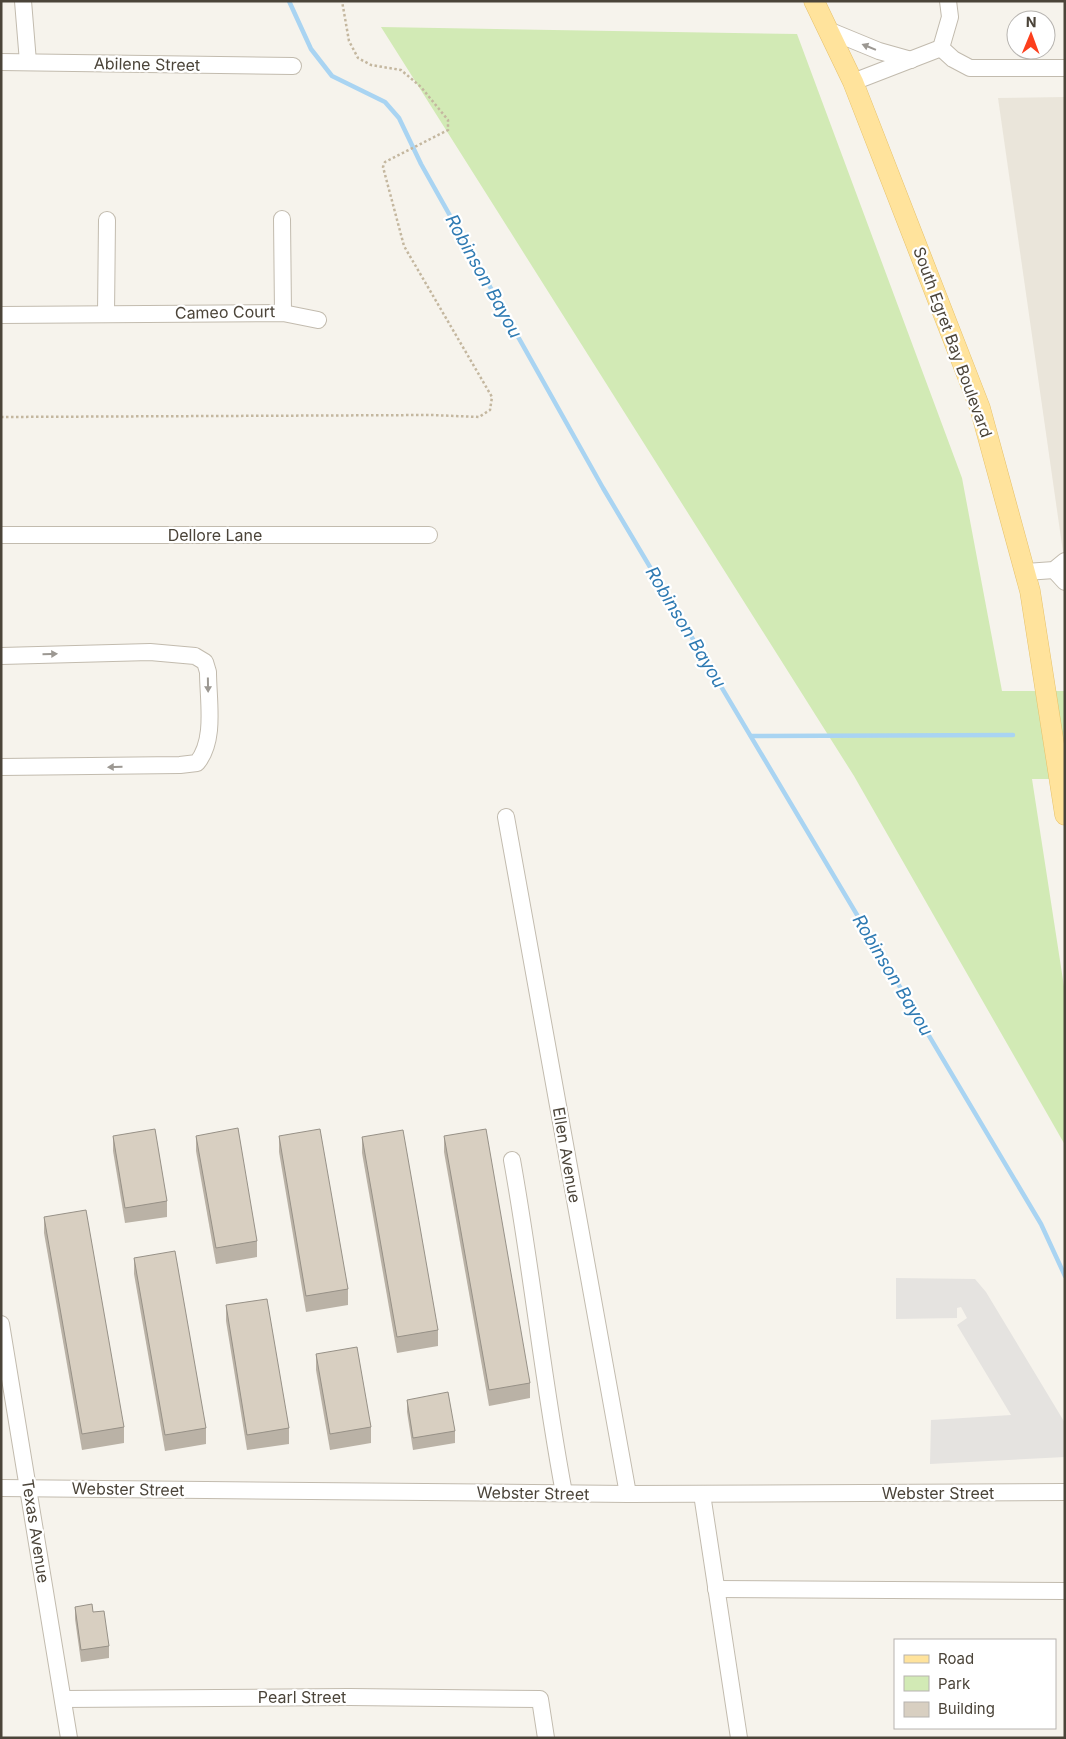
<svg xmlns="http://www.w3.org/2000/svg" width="1066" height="1739" viewBox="0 0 1066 1739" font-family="Inter,sans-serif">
  <rect width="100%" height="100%" fill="#f6f3ec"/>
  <polygon fill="#eae5da" points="1065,97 1065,566 998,98"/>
  <polygon fill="#d2eab5" points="381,27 797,34 962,478 1002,691 1065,691 1065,779 1032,779 1065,993 1065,1145 854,776"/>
  <polygon fill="#e5e3e0" points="896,1278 975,1279 986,1292 1065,1423 1065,1457 930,1464 931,1420 1011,1415 957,1325 967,1318 961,1307 957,1308 957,1318 896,1319"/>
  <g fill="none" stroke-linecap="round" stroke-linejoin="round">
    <g stroke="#a9d4f2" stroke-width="4.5">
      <polyline points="289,1 311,49 332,76 385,102 399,118 421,164 603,488 1041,1224 1065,1276"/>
      <polyline points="751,736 1013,735"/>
    </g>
    <g stroke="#c2bbae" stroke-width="18">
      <g id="minor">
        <polyline points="23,1 28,62"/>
        <polyline points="828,30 879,51 911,60"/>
        <polyline points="941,48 953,59 970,68 1065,68"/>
        <polyline points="941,48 950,17 948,1"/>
        <polyline points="1,62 293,66"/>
        <polyline points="853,82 941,48"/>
        <polyline points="282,219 283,313"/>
        <polyline points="106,314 107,220"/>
        <polyline points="1,315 283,313 318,320"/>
        <polyline points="1,535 429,535"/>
        <polyline points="1054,570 1065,582"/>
        <polyline points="1026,572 1054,570 1065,561"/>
        <path d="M1,656L150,652L195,656L205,662L208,672C208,701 216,740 197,763L180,765L1,767"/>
        <polyline points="506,817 628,1494"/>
        <path d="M512,1160C532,1271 543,1382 564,1493"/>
        <polyline points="1,1324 69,1738"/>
        <polyline points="1,1488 628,1494 1065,1492"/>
        <polyline points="702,1494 739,1738"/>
        <polyline points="716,1589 1065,1591"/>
        <polyline points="63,1699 349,1697 540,1699 546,1738"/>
      </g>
    </g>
    <g stroke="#e6c16a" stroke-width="21">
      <polyline id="major" points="814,1 853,82 980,408 1030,591 1065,815"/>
    </g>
    <polyline stroke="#c4b79f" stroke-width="2.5" stroke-dasharray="2.5 2.5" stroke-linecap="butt" points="1,417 432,415 479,417 490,410 492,397 404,246 383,167 385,162 448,130 448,120 421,87 401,70 371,65 358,58 349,41 342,1"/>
    <use href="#minor" stroke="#fff" stroke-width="16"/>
    <use href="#major" stroke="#ffe39c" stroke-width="20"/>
  </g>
  <g fill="#bab2a6">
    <polygon points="113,1136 167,1201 167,1217 125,1223 113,1151"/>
    <polygon points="196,1136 257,1241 257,1257 216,1264 196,1151"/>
    <polygon points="279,1136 348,1289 348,1305 306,1312 279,1152"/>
    <polygon points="444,1136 530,1383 530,1398 489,1406 444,1152"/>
    <polygon points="362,1137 438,1330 438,1346 397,1353 362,1153"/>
    <polygon points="44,1217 124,1427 124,1443 82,1450 44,1233"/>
    <polygon points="134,1258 206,1428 206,1444 165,1451 134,1274"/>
    <polygon points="226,1305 289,1428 289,1444 247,1450 226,1321"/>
    <polygon points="316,1354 371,1427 371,1443 330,1450 316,1370"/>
    <polygon points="407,1400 455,1431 455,1443 413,1450 407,1412"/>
    <polygon points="75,1607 93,1612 109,1646 109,1658 81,1662 75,1619"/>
  </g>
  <g fill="#d8cfc1" stroke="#979187">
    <polygon points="238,1128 257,1241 216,1248 196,1136"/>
    <polygon points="155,1129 167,1201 125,1208 113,1136"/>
    <polygon points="320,1129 348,1289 306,1296 279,1136"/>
    <polygon points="486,1129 530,1383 489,1390 444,1136"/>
    <polygon points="403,1130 438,1330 397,1337 362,1137"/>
    <polygon points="86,1210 124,1427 82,1434 44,1217"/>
    <polygon points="175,1251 206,1428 165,1435 134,1258"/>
    <polygon points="267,1299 289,1428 247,1435 226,1305"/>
    <polygon points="357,1347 371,1427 330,1434 316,1354"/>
    <polygon points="448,1392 455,1431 413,1438 407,1400"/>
    <polygon points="92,1604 93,1612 104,1611 109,1646 81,1650 75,1607"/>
  </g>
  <defs><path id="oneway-solid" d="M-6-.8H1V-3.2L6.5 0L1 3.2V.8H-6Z" transform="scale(1.25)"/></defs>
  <g fill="#9c9892">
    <use href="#oneway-solid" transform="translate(869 47) rotate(-158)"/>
    <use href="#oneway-solid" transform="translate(50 654) rotate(-2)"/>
    <use href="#oneway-solid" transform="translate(208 685) rotate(89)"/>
    <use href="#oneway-solid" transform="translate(115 767) rotate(179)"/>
  </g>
  <g text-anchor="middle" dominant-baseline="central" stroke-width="4.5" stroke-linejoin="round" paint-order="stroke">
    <g font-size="16" fill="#4b4439" stroke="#fff">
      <text transform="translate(147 64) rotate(1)">Abilene Street</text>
      <text transform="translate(225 312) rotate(-1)">Cameo Court</text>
      <text transform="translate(953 342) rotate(70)">South Egret Bay Boulevard</text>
      <text x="215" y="535">Dellore Lane</text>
      <text transform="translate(567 1155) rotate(80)">Ellen Avenue</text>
      <text transform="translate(128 1489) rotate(1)">Webster Street</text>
      <text transform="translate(533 1493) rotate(1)">Webster Street</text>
      <text x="938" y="1493">Webster Street</text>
      <text transform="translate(36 1531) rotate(81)">Texas Avenue</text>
      <text x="302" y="1697">Pearl Street</text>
    </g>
    <g font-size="18" font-style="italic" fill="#2e7ab2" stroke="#fff">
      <text transform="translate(484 276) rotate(61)">Robinson Bayou</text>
      <text transform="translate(686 627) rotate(59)">Robinson Bayou</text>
      <text transform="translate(893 975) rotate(59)">Robinson Bayou</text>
    </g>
  </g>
  <rect width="1066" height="1739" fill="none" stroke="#4b4439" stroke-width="5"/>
  <rect x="894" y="1639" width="162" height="90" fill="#ffffff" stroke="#b7b4b0"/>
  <rect x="904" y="1655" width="25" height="8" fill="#ffe39c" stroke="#b7b4b0"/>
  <text x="938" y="1664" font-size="15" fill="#4b4439">Road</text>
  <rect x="904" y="1676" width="25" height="15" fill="#d2eab5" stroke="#b7b4b0"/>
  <text x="938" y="1689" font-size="15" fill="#4b4439">Park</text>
  <rect x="904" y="1702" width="25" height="15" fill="#d8cfc1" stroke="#b7b4b0"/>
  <text x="938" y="1714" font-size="15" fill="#4b4439">Building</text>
  <g transform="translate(1031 35) rotate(1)"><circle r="24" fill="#ffffff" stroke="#b7b4b0"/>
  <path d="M0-4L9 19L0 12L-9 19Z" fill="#fc3f1d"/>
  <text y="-8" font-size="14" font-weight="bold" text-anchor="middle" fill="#4b4439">N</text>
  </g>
</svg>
